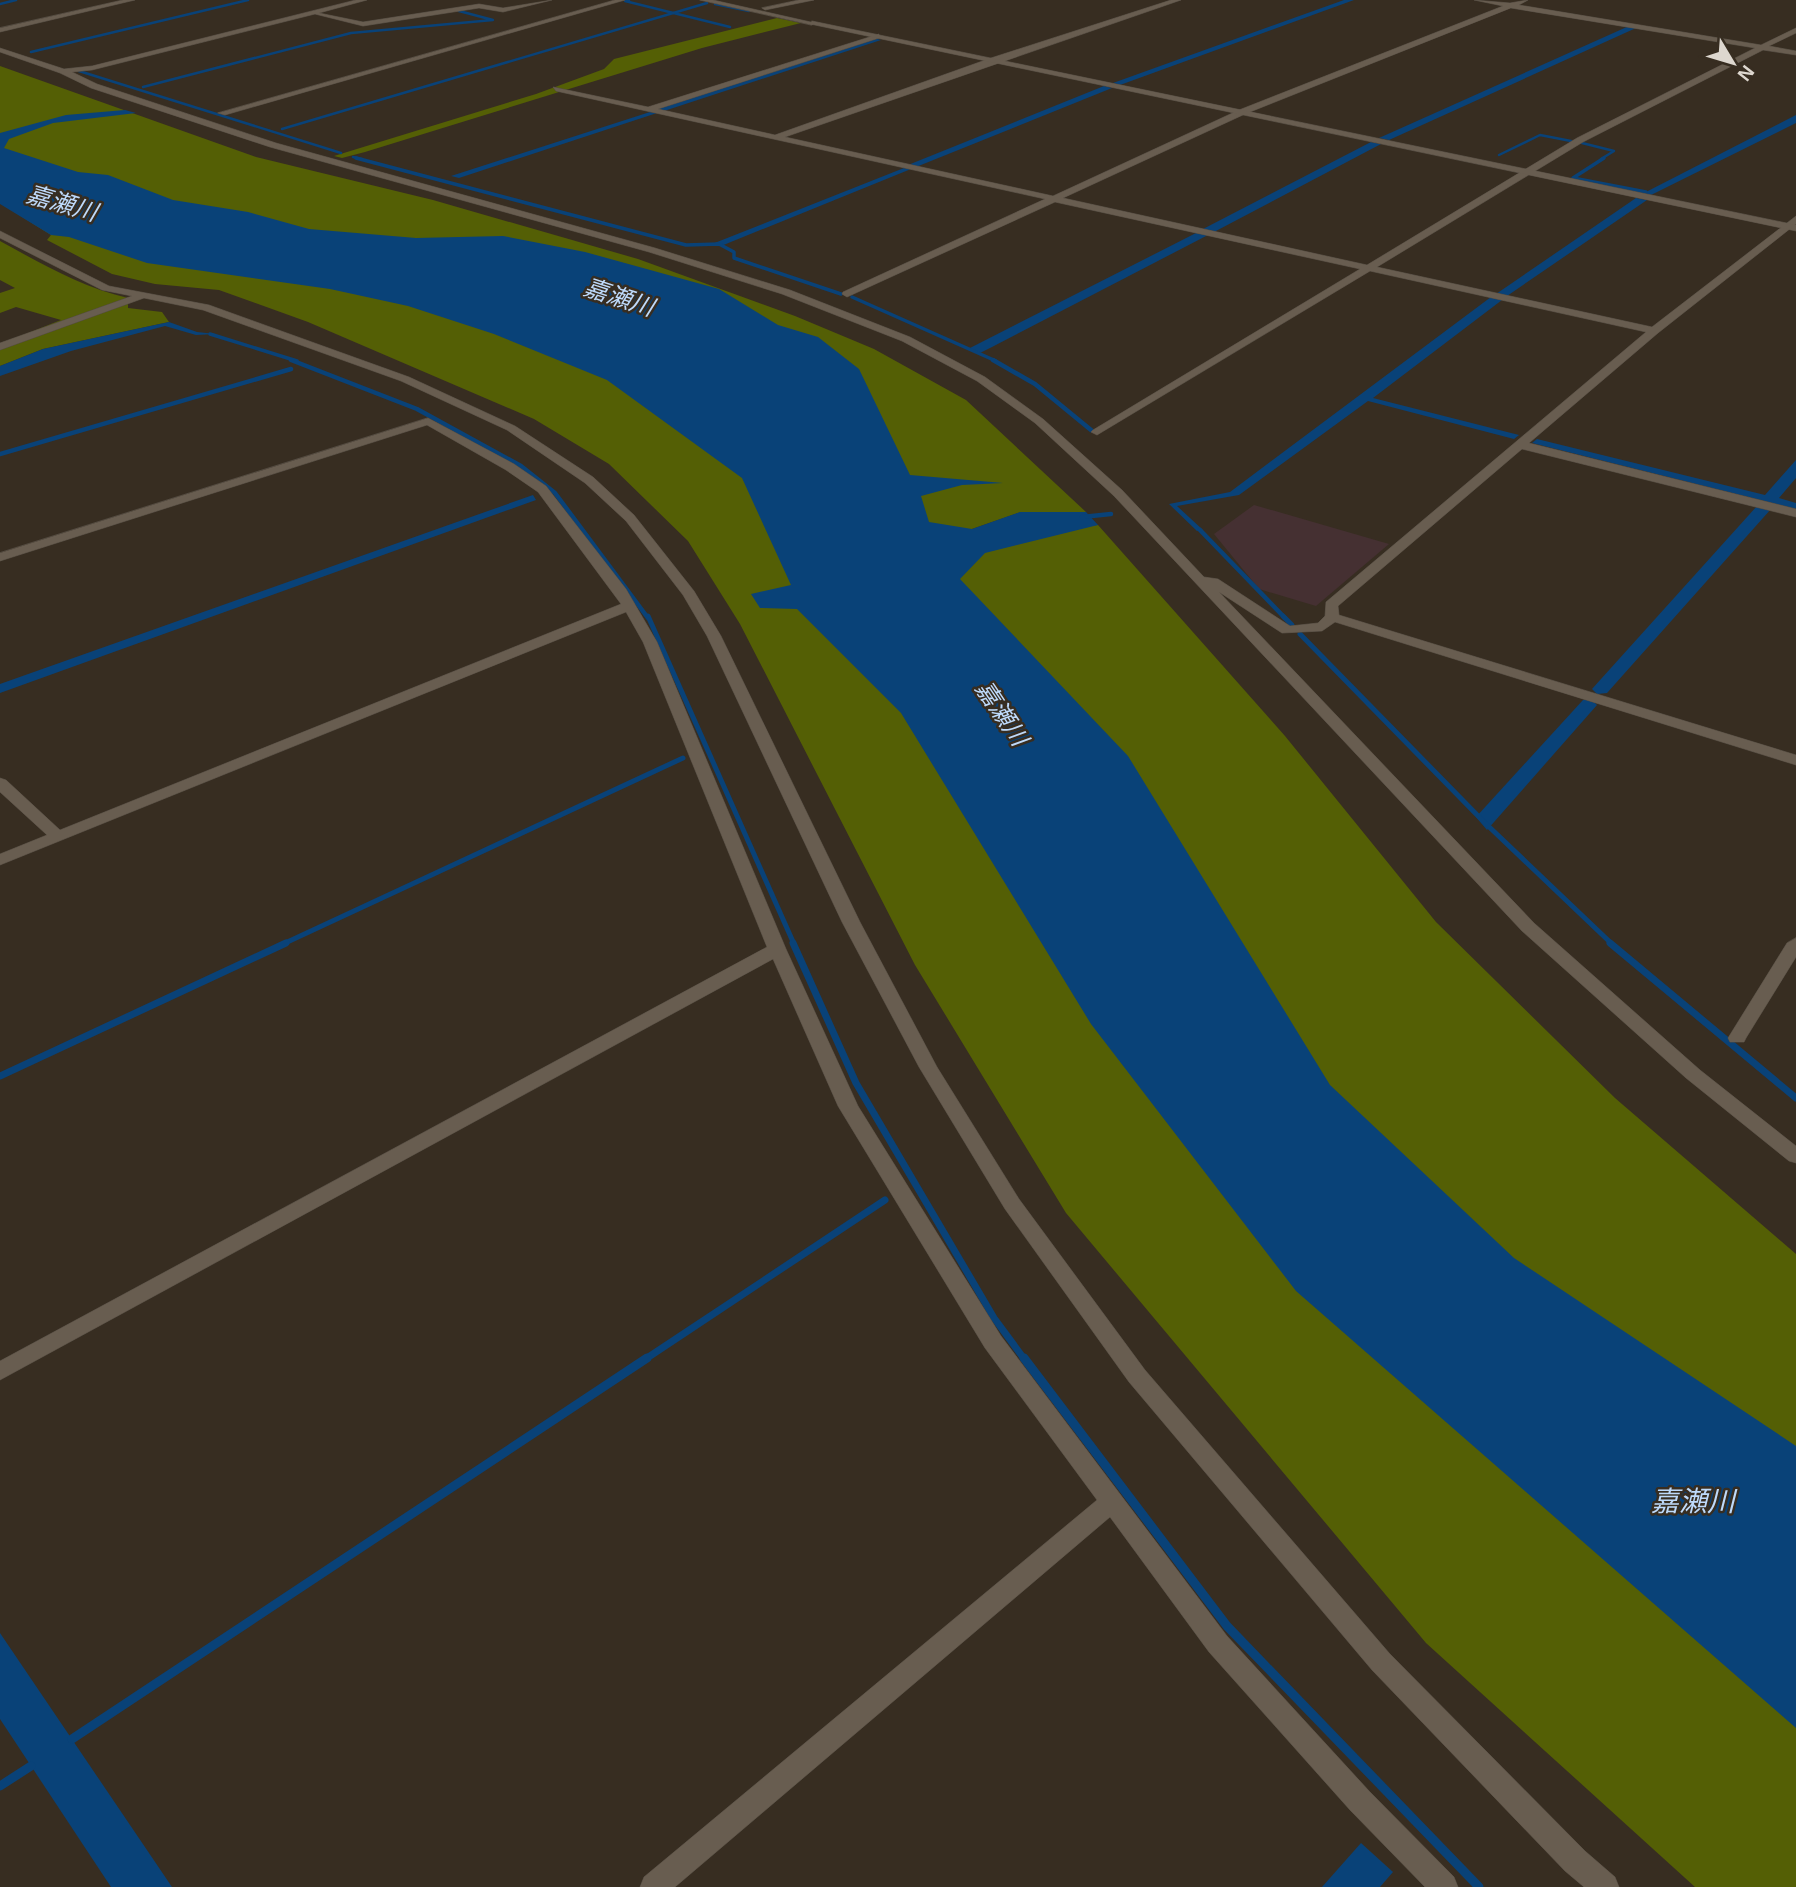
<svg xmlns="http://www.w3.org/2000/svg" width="1796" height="1887" viewBox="0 0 1796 1887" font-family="Arial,'Noto Sans JP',sans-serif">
  <rect width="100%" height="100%" fill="#372d21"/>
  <polygon fill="#453032" points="1254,505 1389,544 1316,606 1259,589 1214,534"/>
  <g fill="#545f05">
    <polygon points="777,18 801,23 702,48 365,152 342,158 334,156 536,94 604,69 614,59"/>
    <polygon points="0,66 256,157 433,200 638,259 795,316 874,349 966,400 1086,512 1021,512 972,529 917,531 896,481 277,238 0,155"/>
    <polygon points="0,203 648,324 823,602 1796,1682 1796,1887 1695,1887 1426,1643 1066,1213 915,965 740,624 688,541 609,464 534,419 308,322 219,290 155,284 112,274 47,240 51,235"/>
    <path d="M0,241C42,264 81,287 128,298V308L162,312L169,322L43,349L0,366V344L61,320L16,307L0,313V293L15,288L0,280Z"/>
    <path d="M1098,525L1285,736L1436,922L1615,1098L1796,1254V1479L1492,1268L1301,1073L937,570C984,542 1043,528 1098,525Z"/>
  </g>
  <g fill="#094278">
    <polygon points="1344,0 1354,0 1120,85 1113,83"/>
    <polygon points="1629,26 1636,28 1389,140 1379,138"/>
    <polygon points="874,38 881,40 664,111 657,109"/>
    <polygon points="1104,86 1112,88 916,167 908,165"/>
    <polygon points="125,110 136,113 53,123 9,139 4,148 78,172 108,175 173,200 248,212 309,229 416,238 503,236 585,252 719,289 778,325 818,337 859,369 910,475 1003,483 962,485 921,496 929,522 972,529 1020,512 1086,512 1098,525 985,553 960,579 1128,756 1330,1085 1514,1258 1796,1446 1796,1728 1296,1291 1091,1024 901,713 797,609 760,608 751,594 791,585 742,478 607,380 494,334 408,306 330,289 147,263 69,237 51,235 0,204 0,133 66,115"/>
    <polygon points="650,112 657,113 459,178 451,176"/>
    <polygon points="1796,115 1796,123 1651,195 1644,193"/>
    <polygon points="1371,142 1381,144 1214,232 1203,229"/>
    <polygon points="904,168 911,169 721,246 712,244"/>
    <polygon points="1636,198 1647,200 1507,296 1496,294"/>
    <polygon points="1198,232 1208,235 992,347 978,354 968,349"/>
    <polygon points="1491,297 1502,300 1373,398 1519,435 1514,439 1368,401 1239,495 1177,506 1203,530 1197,531 1169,504 1230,492"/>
    <polygon points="169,322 197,332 216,334 196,335 165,326 71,351 0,376 0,366 43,349"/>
    <polygon points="1537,439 1765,495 1796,460 1796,478 1779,498 1796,503 1796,509 1532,443"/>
    <polygon points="533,495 536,500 0,693 0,684"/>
    <polygon points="1757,506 1771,509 1607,693 1597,694 1592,689"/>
    <polygon points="1583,700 1592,700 1597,705 1487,830 1476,817"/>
    <polygon points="0,1633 172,1887 111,1887 0,1719"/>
    <polygon points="1361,1843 1393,1872 1380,1887 1322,1887"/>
  </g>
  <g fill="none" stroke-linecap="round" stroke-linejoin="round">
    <g stroke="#094278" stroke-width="2.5">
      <polyline points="629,0 625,1 730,27"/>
      <polyline points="0,4 16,0"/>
      <polyline points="715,4 749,11"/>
      <polyline points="31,52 248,0"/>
      <polyline points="79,71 341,153"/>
      <polyline points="143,87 351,33 493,20 459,11"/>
      <polyline points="282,129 707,3"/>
      <polyline points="1582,143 1614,151 1601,159"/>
      <polyline points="1499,155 1540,135 1571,141"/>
      <polyline points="353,157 362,159"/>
    </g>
    <g stroke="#094278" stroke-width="3.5">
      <polyline points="356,158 686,245 719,244 734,252 734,258 841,294"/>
      <polyline points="1604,158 1573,178 1646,192"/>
      <polyline points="852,297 996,361"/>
      <polyline points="210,334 297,361"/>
    </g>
    <g stroke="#094278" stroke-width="4.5">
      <polyline points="291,360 417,409 521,466 555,493 648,618"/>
      <polyline points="993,360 1035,384 1091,430"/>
      <polyline points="0,454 291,369"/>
      <polyline points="1082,517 1111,514"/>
      <polyline points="1200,530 1285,618"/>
    </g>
    <g stroke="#094278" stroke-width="5">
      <polyline points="648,616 794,944"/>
      <polyline points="1283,616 1292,625"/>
      <polyline points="1300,634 1484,822 1612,944"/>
      <polyline points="283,944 683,758"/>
    </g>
    <g stroke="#094278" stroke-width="7">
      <polyline points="793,943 856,1083 994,1318 1025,1360"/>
      <polyline points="1610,943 1796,1098"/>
      <polyline points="0,1076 286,943"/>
      <polyline points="644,1360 885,1200"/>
    </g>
    <g stroke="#094278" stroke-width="9">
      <polyline points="1024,1358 1227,1626 1479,1887"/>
      <polyline points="72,1739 647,1358"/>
      <polyline points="0,1786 31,1766"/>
    </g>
    <g stroke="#534b41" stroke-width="1">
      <g id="minor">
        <polygon points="123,0 135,0 0,32 0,28"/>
        <path d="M356,0H367L319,13L363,22L479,4L503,8L552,0L503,12L479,8L363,26L315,14L92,70L72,72L97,84L276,143L655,248L790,290L910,337L985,377L1043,419L1122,490L1204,577L1218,579L1290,626L1318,623L1325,616L1326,602L1646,332L1370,271L1097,435L1091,432L1093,430L1360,269L1055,202L847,297L842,294L843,292L1045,199L556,91L553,87L648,107L879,34V38L658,109L775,135L991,58L1171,0H1181L785,137L1053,196L1239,110L1503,6L1474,0L1510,3L1528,0L1519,5L1761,45L1796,28V33L1769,46L1796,51V55L1763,50L1583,142L1377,267L1652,327L1796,216V224L1658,333L1529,443L1796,509V517L1522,449L1338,606L1339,615L1796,755V765L1335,622L1322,631L1282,633L1219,592L1534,923L1700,1070L1796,1146V1163L1789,1161L1686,1078L1522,931L1114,496L1035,423L977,381L902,341L782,294L649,252L270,147L91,88L60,73L0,52V48L64,69L92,66ZM1511,8L1755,48L1577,138L1367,265L1063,198L1245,114Z"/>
        <polygon points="615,0 625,0 225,115 218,113"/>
        <polygon points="700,0 713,0 815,23 812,25"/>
        <polygon points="799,0 814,0 765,10 762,8"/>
        <polygon points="0,231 109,286 209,305 409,377 515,426 593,477 634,515 694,591 721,636 860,922 937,1067 1019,1199 1145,1370 1390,1654 1585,1851 1615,1877 1619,1887 1584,1887 1565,1871 1372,1670 1129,1382 1005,1209 919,1067 842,922 707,636 683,595 626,521 585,483 507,430 401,381 203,310 144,298 0,350 0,343 132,296 102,290 0,238"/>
        <polygon points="428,418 514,464 546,486 626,589 657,642 786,949 858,1106 1001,1336 1227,1636 1370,1792 1454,1877 1458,1887 1425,1887 1350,1810 1209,1652 1110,1517 675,1887 640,1887 644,1877 1097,1500 985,1348 838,1106 773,959 0,1380 0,1361 767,947 643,642 626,612 0,865 0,854 47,835 0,792 0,778 6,780 60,830 621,604 538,492 506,470 427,425 0,561 0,553"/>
        <polygon points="1796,938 1796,957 1746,1038 1744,1042 1730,1042 1728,1038 1787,943"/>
      </g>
    </g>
    <g stroke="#534b41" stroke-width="1">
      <polygon id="tertiary" points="812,21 1796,225 1796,231 810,24"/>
    </g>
    <use href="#minor" fill="#685d50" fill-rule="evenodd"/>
    <use href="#tertiary" fill="#685d50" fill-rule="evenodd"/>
  </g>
  <g text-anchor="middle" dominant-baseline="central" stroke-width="5" stroke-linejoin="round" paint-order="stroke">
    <g font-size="24" font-style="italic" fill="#bedafb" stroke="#372d21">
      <text transform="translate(62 203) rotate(16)">嘉瀬川</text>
      <text transform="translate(619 297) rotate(18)">嘉瀬川</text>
      <text transform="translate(1002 713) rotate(56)">嘉瀬川</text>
    </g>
    <g font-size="28" font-style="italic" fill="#bedafb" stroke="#372d21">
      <text x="1693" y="1501">嘉瀬川</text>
    </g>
  </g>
  <g transform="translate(1733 63) rotate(128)" stroke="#372d21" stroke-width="5" paint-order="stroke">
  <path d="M0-5L12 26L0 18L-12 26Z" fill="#ddd7cf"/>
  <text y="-10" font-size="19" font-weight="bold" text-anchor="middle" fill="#ddd7cf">N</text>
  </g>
</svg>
